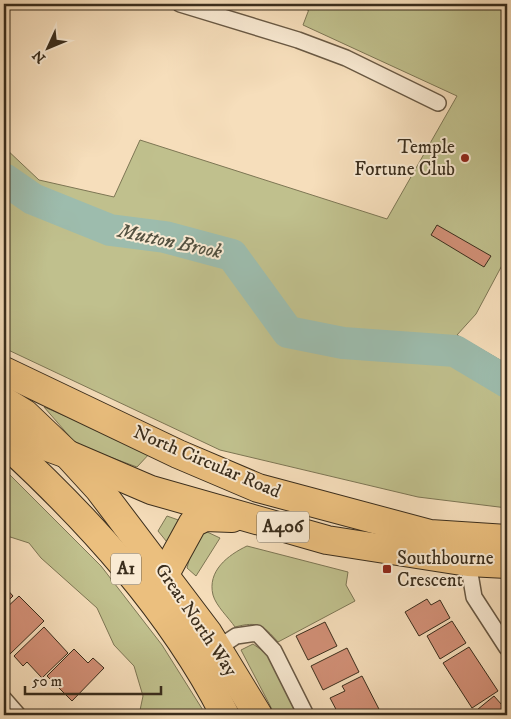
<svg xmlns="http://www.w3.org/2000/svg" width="511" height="719" viewBox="0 0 511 719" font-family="'IM FELL DW Pica',serif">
  <rect width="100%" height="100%" fill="#f6debb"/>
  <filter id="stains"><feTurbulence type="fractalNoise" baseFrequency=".004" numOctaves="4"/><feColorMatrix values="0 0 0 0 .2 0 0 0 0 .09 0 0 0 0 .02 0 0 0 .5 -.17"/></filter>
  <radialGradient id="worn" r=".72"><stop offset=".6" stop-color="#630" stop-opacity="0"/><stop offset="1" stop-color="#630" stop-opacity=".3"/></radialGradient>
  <g fill="#c0c08d" stroke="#7d7654">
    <polygon points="311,4 507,4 507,256 476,314 457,335 507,364 507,508 418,497 220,450 4,348 4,147 39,180 114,197 140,140 387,219 457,96 303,25"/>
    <polygon points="44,407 151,452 137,467 77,445"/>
    <polygon points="4,469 101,566 162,645 206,715 139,715 143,696 134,666 114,645 97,608 41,558 29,543 4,535"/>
    <polygon points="167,516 184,522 171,547 158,531"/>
    <polygon points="205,531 220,538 196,576 187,568 192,549"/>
    <path d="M247,546L348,572L346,585L355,601L278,642C263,625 258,621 235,627C229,618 216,606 213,595C207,571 228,555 247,546Z"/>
    <polygon points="253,644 270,656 298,715 275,715 241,650"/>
  </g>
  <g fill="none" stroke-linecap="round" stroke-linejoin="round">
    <polyline stroke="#9dbcad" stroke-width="32" points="4,179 33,199 110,230 165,237 232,255 288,332 343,343 455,351 507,382"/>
  </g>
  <g fill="#d29077" stroke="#3a2d1c">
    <polygon points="291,4 310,4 308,10"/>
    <polygon points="437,225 491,256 484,267 431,235"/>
    <polygon points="4,586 13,596 4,605"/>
    <polygon points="19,596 44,621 9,655 4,650 4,610"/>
    <polygon points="427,599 431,605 440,600 450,618 419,636 405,612"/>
    <polygon points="452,621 466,643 440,659 427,636"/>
    <polygon points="325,622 337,646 308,660 296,636"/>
    <polygon points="44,627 68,653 42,678 27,662 23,666 14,656"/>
    <polygon points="469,647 498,691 472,708 443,663"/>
    <polygon points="347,648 359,672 323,690 311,666"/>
    <polygon points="74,649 88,663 93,658 104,668 72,701 47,676"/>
    <polygon points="362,676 382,715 339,715 330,698 345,691 342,686"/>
    <polygon points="494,696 502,705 505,703 507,706 507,715 473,715 472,714"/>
  </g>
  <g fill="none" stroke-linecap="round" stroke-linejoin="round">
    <g stroke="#695944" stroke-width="18">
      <g id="street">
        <polyline points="180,4 298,40 346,58 438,103"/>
        <polyline points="468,562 474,597 507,648"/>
        <polyline points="218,648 236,636 257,633 274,651 306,715"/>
        <polyline points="4,699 18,715"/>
      </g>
    </g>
    <g stroke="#3a2d1c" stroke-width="30">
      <g id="highway">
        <polyline points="4,371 178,454 258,488 430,534 507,539"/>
        <polyline points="4,401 25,414 67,454 99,489 208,633 258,715"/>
        <polyline points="4,431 67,454 151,490 327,540 468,562 507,564"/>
        <path d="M4,442C90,521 172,611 225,715"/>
        <polyline points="165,574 193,523 205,517 232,518"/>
      </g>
    </g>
    <use href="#street" stroke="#f9ead3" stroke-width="15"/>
    <use href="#highway" stroke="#ebbf7e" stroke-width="28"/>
  </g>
  <g fill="#8f2418" stroke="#f9ead3" stroke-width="2">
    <circle cx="465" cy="158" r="5"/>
    <rect x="382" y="564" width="10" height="10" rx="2.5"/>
  </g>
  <g text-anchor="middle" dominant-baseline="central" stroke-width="4" stroke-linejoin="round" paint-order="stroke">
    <g fill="#f9ead3" stroke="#736653" stroke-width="1">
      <rect x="257" y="511.5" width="52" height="31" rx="4"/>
      <rect x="111" y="553.5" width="30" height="31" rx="4"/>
    </g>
    <g font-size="18" font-weight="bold" fill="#3a2d1c">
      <text x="283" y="527">A406</text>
      <text x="126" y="569">A1</text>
    </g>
    <g font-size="19" fill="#3a2d1c" stroke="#f9ead3" text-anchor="end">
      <text x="455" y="147">Temple<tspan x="455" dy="22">Fortune Club</tspan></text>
      <text x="397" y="558" text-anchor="start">Southbourne<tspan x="397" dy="22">Crescent</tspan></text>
    </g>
    <g font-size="19" fill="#3a2d1c" stroke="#f9ead3">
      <text transform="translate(207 462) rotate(23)">North Circular Road</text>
      <text transform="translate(196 620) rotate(56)">Great North Way</text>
    </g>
    <g font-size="20" font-style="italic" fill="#535140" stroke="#f9ead3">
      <text transform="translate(170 242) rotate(12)">Mutton Brook</text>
    </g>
  </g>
  <rect width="511" height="719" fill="none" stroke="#f6debb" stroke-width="20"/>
  <rect x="5" y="5" width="501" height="709" fill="none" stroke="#3a2d1c" stroke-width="2.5"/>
  <rect x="10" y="10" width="491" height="699" fill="none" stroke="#3a2d1c"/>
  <g transform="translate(48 48) rotate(226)" stroke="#f9ead3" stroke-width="4" paint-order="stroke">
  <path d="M0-4L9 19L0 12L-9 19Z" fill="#3a2d1c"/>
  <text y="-8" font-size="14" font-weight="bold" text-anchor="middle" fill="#3a2d1c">N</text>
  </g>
  <path d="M25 686v8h136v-8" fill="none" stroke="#3a2d1c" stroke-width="2.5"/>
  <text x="32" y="686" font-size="15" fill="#3a2d1c" stroke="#f9ead3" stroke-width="4" paint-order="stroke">50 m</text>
  <rect width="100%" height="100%" filter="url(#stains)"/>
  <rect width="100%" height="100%" fill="url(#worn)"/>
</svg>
